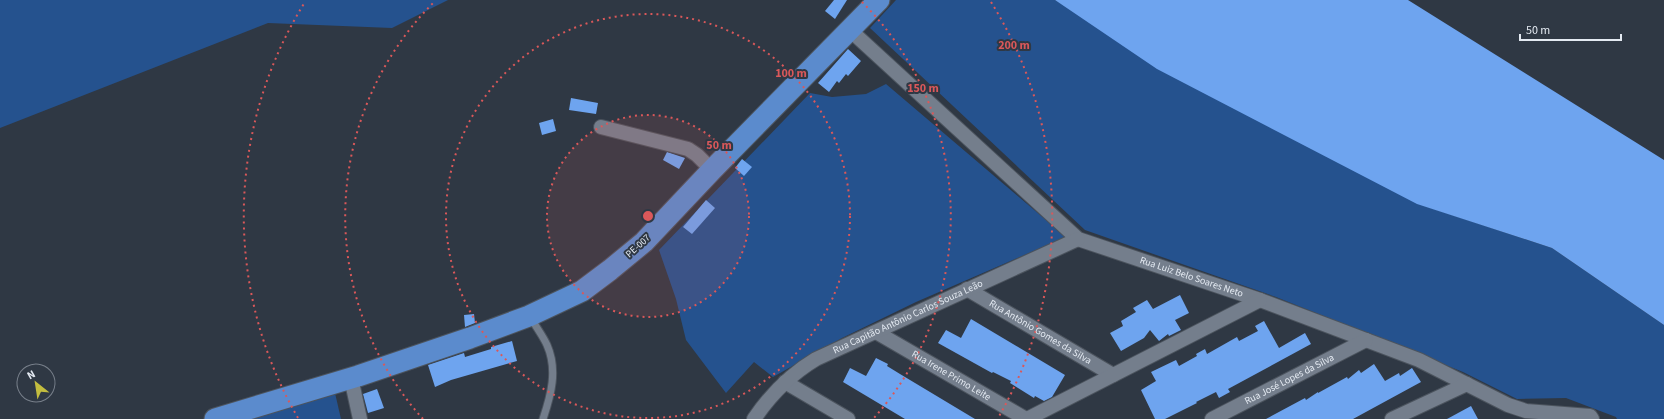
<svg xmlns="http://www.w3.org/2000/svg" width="1664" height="419" viewBox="0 0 1664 419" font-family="'Source Sans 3',sans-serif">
  <rect width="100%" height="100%" fill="#2f3844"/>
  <g fill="#25528e">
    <polygon points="0,0 448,0 392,28 268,23 0,128"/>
    <polygon points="896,0 1055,0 1419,204 1552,248 1664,325 1664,419 1617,419 1616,417 1566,398 1517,399 1463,372 1276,297 1085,230 870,28"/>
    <polygon points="886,84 1066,237 916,302 842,338 773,377 754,362 726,393 686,340 676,299 659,250 810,93 832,97 866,94"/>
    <polygon points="335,393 341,419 247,419"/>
  </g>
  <g fill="#6ea4ef">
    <polygon points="834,0 847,0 835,19 825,11"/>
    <polygon points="1055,0 1408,0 1664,160 1664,325 1552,248 1417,204 1157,69"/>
    <polygon points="848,49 861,61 848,76 846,74 839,83 837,81 829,92 818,83"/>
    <polygon points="571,98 598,103 596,114 569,110"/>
    <polygon points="553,119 556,131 542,135 539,123"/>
    <polygon points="667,152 685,158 679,169 663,160"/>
    <polygon points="742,159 752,167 744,176 735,168"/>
    <polygon points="706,200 715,208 692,234 683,227"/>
    <polygon points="1180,295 1189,313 1175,320 1181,330 1169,336 1168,334 1159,341 1150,330 1144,338 1121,351 1110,333 1123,326 1121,321 1136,312 1133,308 1147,300 1153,309"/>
    <polygon points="474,314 475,323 465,327 464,315"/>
    <polygon points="971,319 1065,375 1052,397 1044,401 1035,396 1034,398 1010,383 1011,381 993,372 992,373 938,343 946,330 961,338"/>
    <polygon points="1264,321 1279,348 1305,333 1311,344 1228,389 1230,392 1219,398 1216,392 1196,402 1197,403 1165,419 1155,419 1141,390 1156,381 1151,372 1176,360 1179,366 1197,356 1196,354 1205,349 1207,354 1237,337 1239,341 1258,331 1255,326"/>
    <polygon points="512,341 517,361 451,380 435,387 428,365 464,353 465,357 491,349 491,347"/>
    <polygon points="876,358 888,364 887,366 900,374 975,419 905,419 843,382 850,368 866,376"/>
    <polygon points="1374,364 1385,381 1399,373 1400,376 1412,368 1421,382 1353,419 1266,419 1305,398 1306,400 1318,392 1318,393 1347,377 1348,379 1359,370 1361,373"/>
    <polygon points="377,389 384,408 368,413 363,394"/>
    <polygon points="1471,406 1478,419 1447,419"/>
  </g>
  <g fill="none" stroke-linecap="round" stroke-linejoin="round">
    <g stroke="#4c545e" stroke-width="9">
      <path id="lane" d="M531,318C536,327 543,336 547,345C558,370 551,395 543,419"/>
    </g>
    <g stroke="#4c545e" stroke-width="16">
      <g id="street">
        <path id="s1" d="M850,30L1078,239L1260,300L1419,360L1508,405L1526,411L1590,416L1592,419"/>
        <polyline points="601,127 688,149 697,155 712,170"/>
        <path id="s2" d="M967,289L1113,375"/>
        <path id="s3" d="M876,332L1026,419"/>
        <polyline points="351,378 360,419"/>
        <polyline points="785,382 848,419"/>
        <path id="s4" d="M754,419C771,394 791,374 816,359L1078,239"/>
        <polyline points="1027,419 1260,300"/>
        <path id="s5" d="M1212,419L1366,340"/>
        <polyline points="1392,419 1467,384"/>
      </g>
    </g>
    <g stroke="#4c545e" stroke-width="23">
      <polyline id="primary" points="215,419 358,376 470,338 529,316 582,291 610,270 644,242 712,170 879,0"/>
    </g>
    <use href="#lane" stroke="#747e8c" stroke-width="7"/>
    <use href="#street" stroke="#747e8c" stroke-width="14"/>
    <use href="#primary" stroke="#5b8bcd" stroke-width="21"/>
  </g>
  <circle cx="648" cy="216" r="101" fill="#da585a" fill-opacity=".12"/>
  <g fill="none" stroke="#da585a" stroke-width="2" stroke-dasharray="2 4">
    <circle cx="648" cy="216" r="101"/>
    <circle cx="648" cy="216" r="202"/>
    <path d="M423 419A303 303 0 0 1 434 2M862 2A303 303 0 0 1 873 419"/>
    <path d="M298 418A404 404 0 0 1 305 2M991 2A404 404 0 0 1 998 418"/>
  </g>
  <g text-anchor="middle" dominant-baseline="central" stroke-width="4" stroke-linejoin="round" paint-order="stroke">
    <g font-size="10" fill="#e4eaf2" stroke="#2f3844">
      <text transform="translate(638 246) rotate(-42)">PE-007</text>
      <text stroke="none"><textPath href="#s1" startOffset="429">Rua Luiz Belo Soares Neto</textPath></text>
      <text stroke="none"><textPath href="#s4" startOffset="188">Rua Capitão Antônio Carlos Souza Leão</textPath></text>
      <text stroke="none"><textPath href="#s2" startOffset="85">Rua Antônio Gomes da Silva</textPath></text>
      <text stroke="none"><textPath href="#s3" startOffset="87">Rua Irene Primo Leite</textPath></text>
      <text stroke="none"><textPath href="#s5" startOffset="87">Rua José Lopes da Silva</textPath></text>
    </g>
  </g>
  <circle cx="648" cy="216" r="6" fill="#da585a" stroke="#2f3844" stroke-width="2"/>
  <g font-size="12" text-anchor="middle" font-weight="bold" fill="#da585a" stroke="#2f3844" stroke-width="4" stroke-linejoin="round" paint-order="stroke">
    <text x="1014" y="49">200 m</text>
    <text x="791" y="77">100 m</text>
    <text x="923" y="92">150 m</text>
    <text x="719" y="149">50 m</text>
  </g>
  <g transform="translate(36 383) rotate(330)"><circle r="19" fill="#2f3844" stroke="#777f8a"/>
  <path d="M0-3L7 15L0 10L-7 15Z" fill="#c3bd3f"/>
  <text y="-6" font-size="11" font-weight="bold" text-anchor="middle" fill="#e4eaf2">N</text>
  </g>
  <path d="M1520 34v6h101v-6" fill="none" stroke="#e4eaf2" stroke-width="2"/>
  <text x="1526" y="34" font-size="12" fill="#e4eaf2" stroke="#2f3844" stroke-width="3" paint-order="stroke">50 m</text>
</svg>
